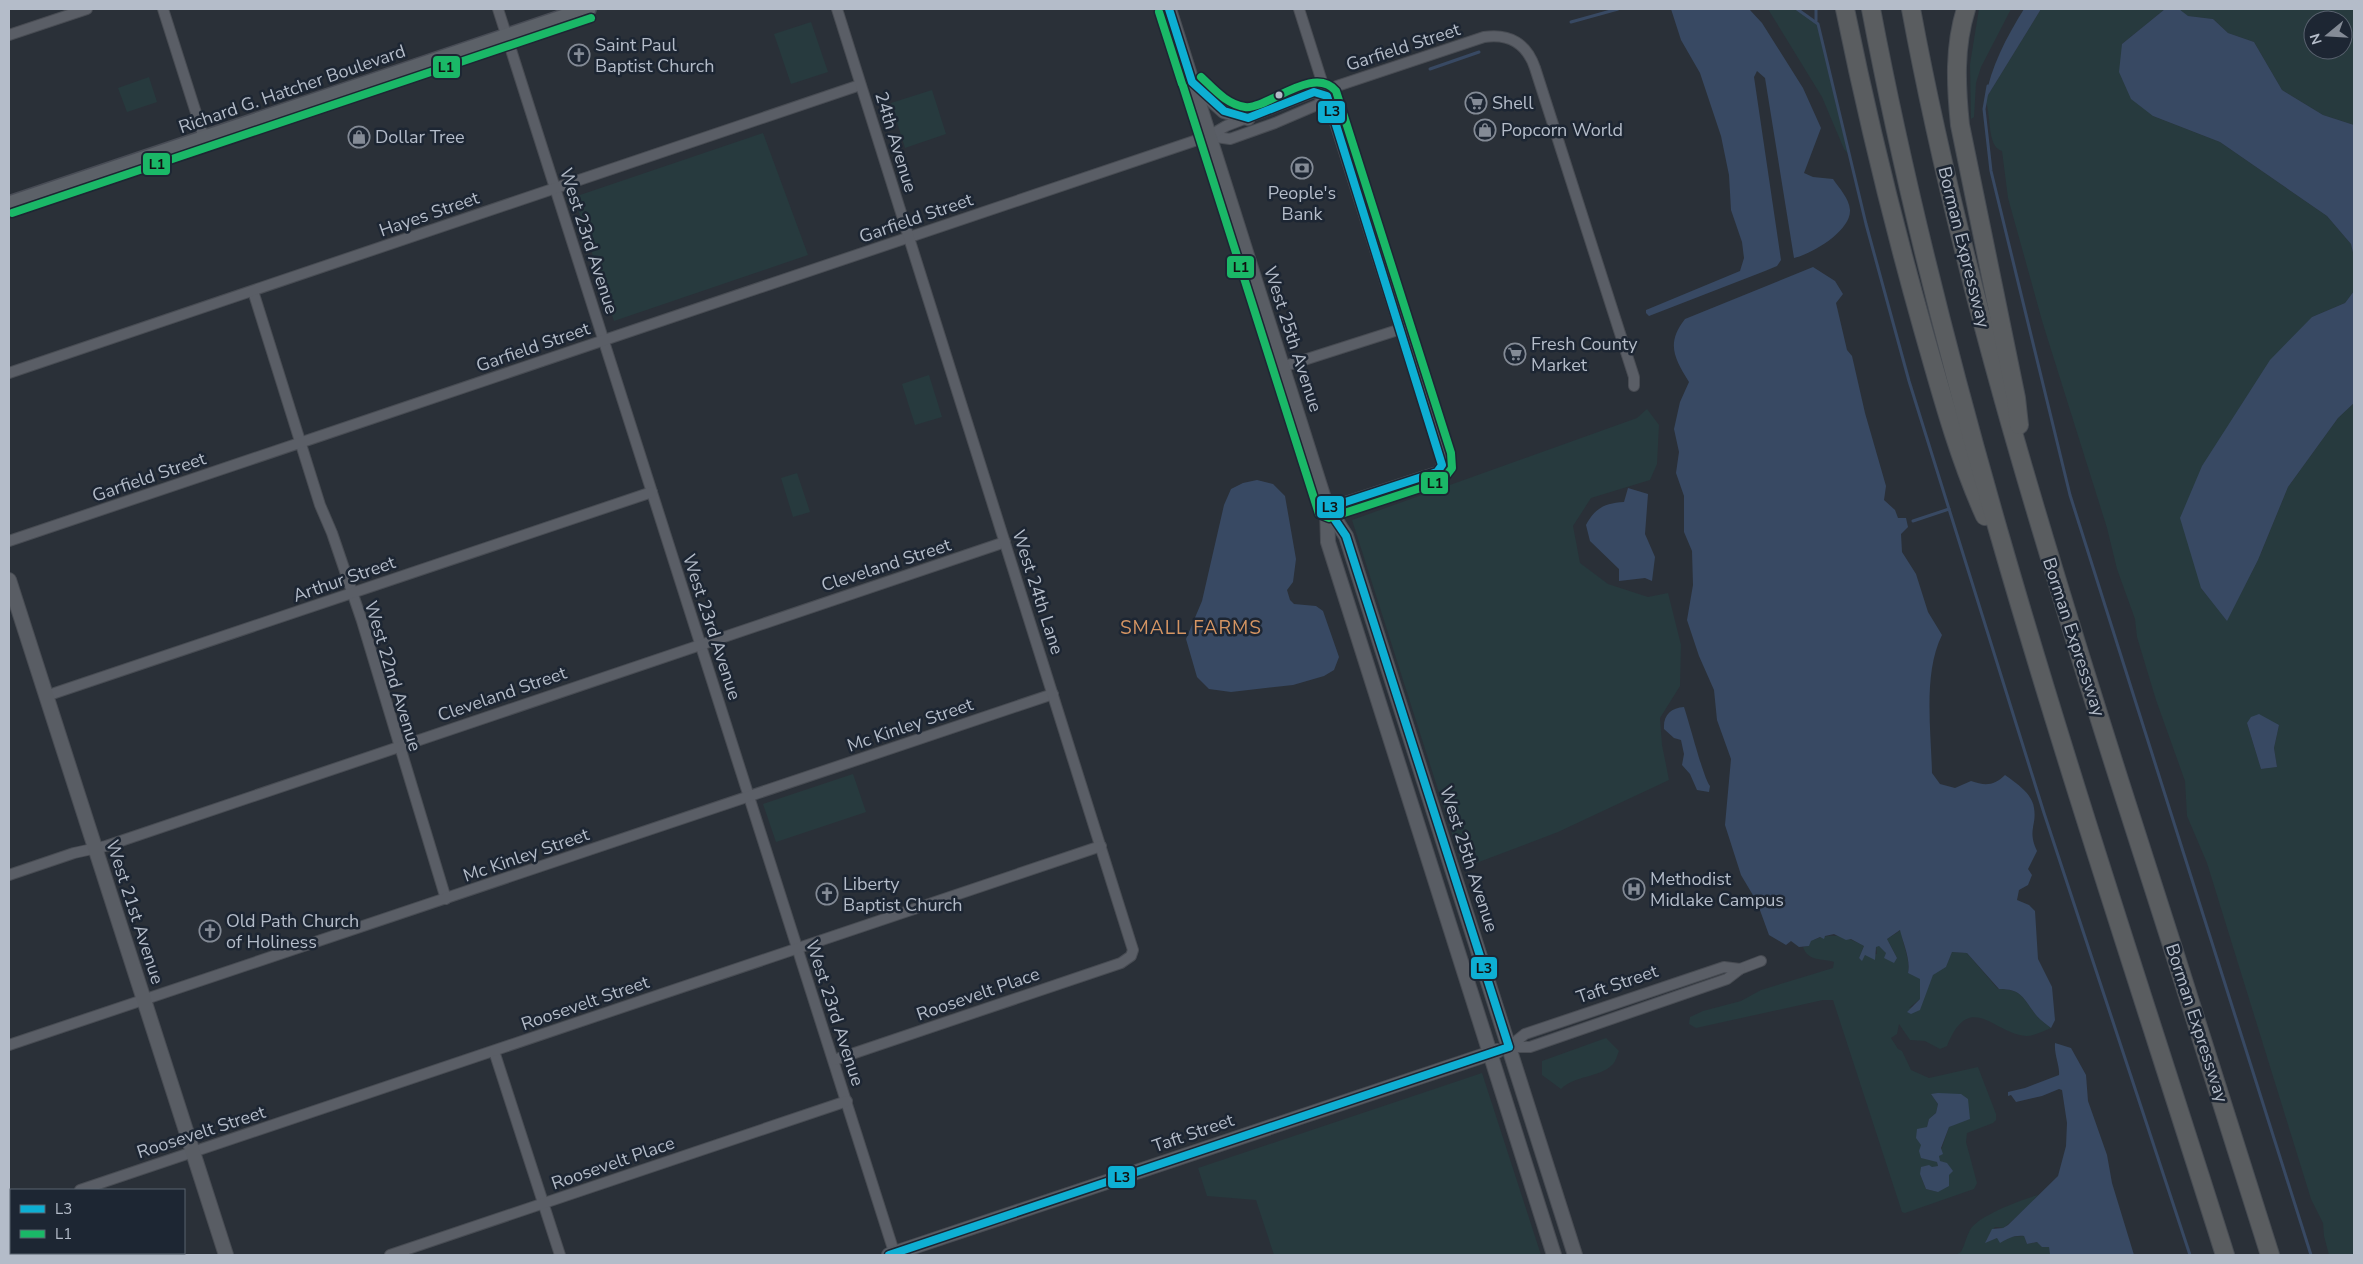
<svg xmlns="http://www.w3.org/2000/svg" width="2363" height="1264" viewBox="0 0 2363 1264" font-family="'Nunito Sans',sans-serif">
  <rect width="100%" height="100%" fill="#2a3038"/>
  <g fill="#273a3e" fill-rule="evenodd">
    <polygon points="1768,9 1797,9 1818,24 1849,155 1844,149 1822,97"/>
    <polygon points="1979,9 2011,9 1981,67 1976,83 1974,117 1971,119 1970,64"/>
    <path d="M2041,9H2165L2122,44L2153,116L2220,142L2327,216L2351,244L2354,257V291L2345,303L2312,317L2201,588L2227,620L2258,560L2288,487L2338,418L2354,403V1255H2329L2324,1236L2323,1223L2311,1199L2207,863L2187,816L2185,781L2156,700L2137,637L2135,619L2117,569L2107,528L2043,324L2008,198L2002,151C1986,146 1992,114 1985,100ZM2247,723L2279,725L2274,748L2277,767L2261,769Z"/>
    <path d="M2179,9H2354V125L2323,115L2282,90L2254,42L2228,33L2213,19L2187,16ZM2313,20H2343V50H2313Z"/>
    <polygon points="811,22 828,72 791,84 774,34"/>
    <polygon points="149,77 157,102 127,112 118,88"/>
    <polygon points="932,90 946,134 905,148 891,103"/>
    <polygon points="763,133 808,255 614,321 574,197"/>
    <polygon points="929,375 942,417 915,425 902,384"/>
    <polygon points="1647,409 1659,425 1657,464 1650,480 1591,498 1573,526 1580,563 1608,584 1648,597 1668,593 1681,645 1680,686 1660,718 1662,745 1669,780 1558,832 1463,868 1352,520 1637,418"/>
    <polygon points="797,473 810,512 793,517 781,478"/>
    <polygon points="853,774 866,812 776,842 763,804"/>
    <path d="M1901,930C1902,944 1911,960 1908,973L1920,978V999L1909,1008L1920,1005L1933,974L1946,967L1952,952L1967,953L1998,989C2022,989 2023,998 2036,1015C2040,1020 2046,1024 2051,1028C2043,1031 2035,1036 2026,1036C1994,1034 1970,989 1947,1046L1940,1049L1925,1041L1910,1040L1899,1024L1897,1034L1891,1038L1898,1049L1902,1051L1911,1070L1929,1078L1978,1067L1996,1114V1120L1993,1123L1967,1133L1966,1142L1977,1183L1974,1189L1905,1213L1902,1212L1833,1000H1823L1696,1028L1689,1024L1690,1017L1703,1011L1741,1001L1761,990L1833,968L1834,962C1822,958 1808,962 1803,947L1809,946L1810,941C1832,933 1842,934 1864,946L1859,958L1862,960L1865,955L1877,954L1876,946H1879L1887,953L1897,958L1887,939ZM1931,1094L1965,1119L1949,1127L1939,1156L1938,1192L1926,1189L1920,1174L1938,1166L1937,1162L1930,1159L1920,1141L1927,1127L1929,1119L1936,1113L1938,1104Z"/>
    <path d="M1606,1038L1619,1051C1617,1055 1616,1062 1612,1065C1599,1078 1575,1075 1561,1089L1542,1075V1061Z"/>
    <polygon points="1482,1073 1541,1255 1274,1255 1256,1200 1207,1196 1198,1168"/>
    <path d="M2038,1195C2036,1199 2006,1227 2003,1228C2002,1228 1997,1227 1995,1227L1986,1241L1997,1238L2004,1241L2007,1237L2024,1236L2027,1244L2037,1242L2049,1247L2050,1255H1955L1961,1252C1965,1245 1966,1237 1970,1230C1977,1216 2023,1199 2038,1195Z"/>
  </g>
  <g fill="#384963">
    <path d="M1671,9H1749L1762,23L1803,88L1821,128L1804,173L1813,177L1833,179C1839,188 1849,198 1850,210C1851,231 1812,254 1794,258L1765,78L1757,71L1754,77L1781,260L1777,266L1765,271L1649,316L1646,313V310L1740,271L1744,258L1742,242L1731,210L1729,175L1721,136L1700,73L1681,40Z"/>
    <path d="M2024,9H2041L1985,100C1991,66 2006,38 2024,9Z"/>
    <polygon points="2165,9 2179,9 2188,16 2213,19 2228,33 2254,42 2282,90 2323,115 2354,125 2354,257 2351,244 2327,216 2220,142 2153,116 2131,99 2119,72 2122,44"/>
    <path d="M1813,267L1835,281L1843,294L1836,303L1847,350L1852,356L1865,413L1886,486L1884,500L1895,510L1898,518H1906L1908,527L1901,534L1902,552L1916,574L1928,612L1942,635C1923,673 1931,730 1932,773L1940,784L1955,788L1971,781C1985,786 1994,786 2005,775C2016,783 2032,793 2034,808C2037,826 2027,830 2037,851L2028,869L2032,875L2028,885L2019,890L2017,900L2029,905L2035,911L2038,959L2052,987L2055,1020L2051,1028C2046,1024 2040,1020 2036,1015C2023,998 2022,989 1999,989L1967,953L1952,952L1946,967L1933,975L1920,1010L1911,1014L1907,1012L1920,999V979L1908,973C1911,960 1903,943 1900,930L1887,939L1897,958L1894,963L1884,958L1886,953L1879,946L1876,947L1875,960L1865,955L1862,961L1859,958L1864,946L1851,939L1846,940L1834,934L1825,936L1824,939L1820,937L1811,941L1809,946L1799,947L1791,941L1786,945L1769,935L1757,902L1741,875L1725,825L1731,759L1717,720L1714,690L1699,656L1687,620L1693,585L1692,551L1684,532V496L1676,473L1679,452L1674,429L1680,402L1689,382C1674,358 1666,343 1685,319Z"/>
    <polygon points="2354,291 2354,403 2338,418 2288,487 2258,560 2227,621 2201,588 2180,518 2202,466 2270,360 2312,317 2345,303"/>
    <polygon points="1257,480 1273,484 1285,496 1296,559 1293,582 1287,590 1290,600 1294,604 1316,606 1323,611 1339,657 1334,670 1324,676 1293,685 1231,692 1209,689 1197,677 1186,639 1202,601 1224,505 1231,489 1243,483"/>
    <path d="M1628,488L1648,494L1645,534L1655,557L1652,581L1645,578L1619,581V569L1590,541L1586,525C1595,508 1605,503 1624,502Z"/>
    <path d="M1684,707C1689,721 1704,780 1710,786L1709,792L1697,790L1690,774L1682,765L1684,754L1681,740L1674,738L1664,729C1663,715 1671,708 1684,707Z"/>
    <polygon points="2259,714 2279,725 2274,748 2277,767 2261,769 2247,723 2251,717"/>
    <path d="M2055,1043L2071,1048L2086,1075L2088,1101L2107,1155L2112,1183L2134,1255H2050L2049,1247H2042L2037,1242L2027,1244L2024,1236C2013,1235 2008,1239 2000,1243L1997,1238L1985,1243L1992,1229L2003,1228L2008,1225L2058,1176L2066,1146L2067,1123L2062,1090L2059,1089L2042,1096L2016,1102L2011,1095L2008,1096V1092L2025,1088L2059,1075C2060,1066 2054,1055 2055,1043Z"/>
    <polygon points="1938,1093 1961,1094 1968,1099 1970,1119 1949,1127 1941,1148 1943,1154 1939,1156 1940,1161 1947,1163 1953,1171 1949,1175 1949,1186 1938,1192 1926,1189 1920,1174 1921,1167 1929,1165 1932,1167 1938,1166 1937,1162 1921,1158 1919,1151 1921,1145 1916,1138 1917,1129 1927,1127 1929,1119 1936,1113 1938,1104 1931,1094"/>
  </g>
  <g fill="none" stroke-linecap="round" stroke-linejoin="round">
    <g stroke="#384963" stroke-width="3">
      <polyline points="1797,9 1818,24 1866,224 1909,381 2044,813 2190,1255"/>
      <polyline points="1816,21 1816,9"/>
      <polyline points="1571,22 1618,9"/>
      <polyline points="1430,69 1479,52"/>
      <polyline points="1988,86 1984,109 1991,171 2070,495 2311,1255"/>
      <polyline points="1913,521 1949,509"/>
    </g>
    <g stroke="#484c53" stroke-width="12">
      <g id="street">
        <polyline points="163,9 204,138"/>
        <polyline points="498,9 895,1255"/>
        <polyline points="1299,9 1442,461 1441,468 1437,472 1327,508"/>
        <polyline points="9,35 87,9"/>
        <path d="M1209,136L1230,139L1275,123L1317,105L1337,86L1484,37C1510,33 1527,44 1535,68L1634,377V386"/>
        <polyline points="253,291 320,505 332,533 362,621 446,899"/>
        <polyline points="1282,367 1401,329"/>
        <polyline points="9,373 860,85"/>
        <polyline points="9,541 1209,136 1226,126 1314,92 1327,96"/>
        <polyline points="46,696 652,492"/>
        <polyline points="9,875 74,853 106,846 1005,542"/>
        <polyline points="9,1045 1053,694"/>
        <polyline points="1509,1047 1530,1047 1727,979 1740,969 1761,961"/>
        <polyline points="1509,1047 1525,1034 1724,967 1740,969"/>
        <polyline points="494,1051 560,1255"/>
        <polyline points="834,1060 1121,963 1131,956 1133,950 837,9"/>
        <polyline points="80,1190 1101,846"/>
        <polyline points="9,1214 11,1213"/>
        <polyline points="390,1255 847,1101"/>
      </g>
    </g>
    <g stroke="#484c53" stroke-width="16">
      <g id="secondary">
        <polyline points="1169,9 1327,508 1328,542 1554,1255"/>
        <polyline points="1193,83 1224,111 1248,118"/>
        <polyline points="1328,508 1346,536 1575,1255"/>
        <polyline points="9,580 226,1255"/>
        <polyline points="889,1255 1497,1051"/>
      </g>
    </g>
    <g stroke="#484c55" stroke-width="18">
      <polyline id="primary" points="9,204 588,9"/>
    </g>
    <g stroke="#474c53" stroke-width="20">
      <g id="highway">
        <path d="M1845,9C1867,116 1893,223 1923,329C1941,392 1958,456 1985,516"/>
        <path d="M1871,9C1952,434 2095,844 2225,1255"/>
        <path d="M1911,9C1960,272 2039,528 2120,783C2171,940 2220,1098 2270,1255"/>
        <path d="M1966,9C1954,47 1956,86 1960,125L2016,398L2019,425"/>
      </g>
    </g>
    <use href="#street" stroke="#5a5e66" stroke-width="10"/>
    <use href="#secondary" stroke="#595d64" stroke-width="14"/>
    <use href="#primary" stroke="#5c6168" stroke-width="15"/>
    <use href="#highway" stroke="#5a5d60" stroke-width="18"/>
    <g stroke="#1d2633" stroke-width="11">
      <polyline id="bus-1" points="889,1255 1509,1047 1346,536 1327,508 1437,472 1442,465 1327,96 1314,92 1248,118 1224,111 1192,82 1169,9"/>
    </g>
    <g stroke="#1d2633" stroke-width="11">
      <g id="bus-2">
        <polyline points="1159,12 1182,84"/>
        <path d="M1183,86L1319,514L1329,518L1442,481L1452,468L1451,453L1336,91C1313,64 1267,110 1245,107C1226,104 1214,89 1201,77"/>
        <polyline points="12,213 591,18"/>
      </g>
    </g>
    <use href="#bus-1" stroke="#0dafd3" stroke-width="8"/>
    <use href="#bus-2" stroke="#1ab867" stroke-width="8"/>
  </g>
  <defs>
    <g id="church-ring" transform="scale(1.125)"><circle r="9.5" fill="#1d2633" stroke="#848b96" stroke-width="1.5"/><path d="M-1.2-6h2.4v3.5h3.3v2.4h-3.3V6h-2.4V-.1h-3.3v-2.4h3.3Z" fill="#848b96"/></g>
    <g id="supermarket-ring" transform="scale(1.125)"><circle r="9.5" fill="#1d2633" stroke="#848b96" stroke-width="1.5"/><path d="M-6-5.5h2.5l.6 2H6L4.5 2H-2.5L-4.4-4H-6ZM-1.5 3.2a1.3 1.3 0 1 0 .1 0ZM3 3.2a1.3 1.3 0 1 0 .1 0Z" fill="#848b96"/></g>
    <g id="shop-ring" transform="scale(1.125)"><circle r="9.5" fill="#1d2633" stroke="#848b96" stroke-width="1.5"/><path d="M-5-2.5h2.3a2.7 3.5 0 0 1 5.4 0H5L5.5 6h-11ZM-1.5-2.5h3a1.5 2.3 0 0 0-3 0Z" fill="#848b96"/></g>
    <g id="bank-ring" transform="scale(1.125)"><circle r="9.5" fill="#1d2633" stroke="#848b96" stroke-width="1.5"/><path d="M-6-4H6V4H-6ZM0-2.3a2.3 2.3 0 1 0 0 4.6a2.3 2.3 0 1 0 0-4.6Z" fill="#848b96"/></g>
    <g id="hospital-ring" transform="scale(1.125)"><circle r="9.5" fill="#1d2633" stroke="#848b96" stroke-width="1.5"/><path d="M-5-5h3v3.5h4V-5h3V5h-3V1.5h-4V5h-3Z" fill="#848b96"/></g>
  </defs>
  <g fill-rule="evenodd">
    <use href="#church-ring" x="579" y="55"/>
    <use href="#supermarket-ring" x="1476" y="103"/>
    <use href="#shop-ring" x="1485" y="130"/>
    <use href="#shop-ring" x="359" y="137"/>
    <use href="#bank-ring" x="1302" y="168"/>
    <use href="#supermarket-ring" x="1515" y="354"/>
    <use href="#hospital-ring" x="1634" y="889"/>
    <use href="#church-ring" x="827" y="894"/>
    <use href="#church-ring" x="210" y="931"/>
  </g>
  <circle fill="#b4bcc9" stroke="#1d2633" stroke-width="2" cx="1279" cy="95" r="4.5"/>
  <g text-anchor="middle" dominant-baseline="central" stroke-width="5" stroke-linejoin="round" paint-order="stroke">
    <g font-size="18" fill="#b4bcc9" stroke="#1d2633" text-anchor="start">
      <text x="595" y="45">Saint Paul<tspan x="595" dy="21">Baptist Church</tspan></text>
      <text x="1492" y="103">Shell</text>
      <text x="1501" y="130">Popcorn World</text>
      <text x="375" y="137">Dollar Tree</text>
      <text x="1302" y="193" text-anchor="middle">People's<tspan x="1302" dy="21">Bank</tspan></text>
      <text x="1531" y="344">Fresh County<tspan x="1531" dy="21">Market</tspan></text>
      <text x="1650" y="879">Methodist<tspan x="1650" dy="21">Midlake Campus</tspan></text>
      <text x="843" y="884">Liberty<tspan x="843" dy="21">Baptist Church</tspan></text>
      <text x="226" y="921">Old Path Church<tspan x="226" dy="21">of Holiness</tspan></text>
    </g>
    <g font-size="18" fill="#b4bcc9" stroke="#1d2633">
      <text transform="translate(1403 47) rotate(-18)">Garfield Street</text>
      <text transform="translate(292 89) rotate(-19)">Richard G. Hatcher Boulevard</text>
      <text transform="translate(896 142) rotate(73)">24th Avenue</text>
      <text transform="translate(429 214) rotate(-19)">Hayes Street</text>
      <text transform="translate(916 218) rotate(-19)">Garfield Street</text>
      <text transform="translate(589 241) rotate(72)">West 23rd Avenue</text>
      <text transform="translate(1964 247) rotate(76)">Borman Expressway</text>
      <text transform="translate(1293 339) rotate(72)">West 25th Avenue</text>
      <text transform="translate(533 347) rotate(-19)">Garfield Street</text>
      <text transform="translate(149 477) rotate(-19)">Garfield Street</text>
      <text transform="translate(886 565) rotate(-18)">Cleveland Street</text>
      <text transform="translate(344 579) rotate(-19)">Arthur Street</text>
      <text transform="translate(1038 592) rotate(72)">West 24th Lane</text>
      <text transform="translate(712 627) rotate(72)">West 23rd Avenue</text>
      <text transform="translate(2074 637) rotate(72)">Borman Expressway</text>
      <text transform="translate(393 676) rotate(73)">West 22nd Avenue</text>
      <text transform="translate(502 694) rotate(-19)">Cleveland Street</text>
      <text transform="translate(910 725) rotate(-19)">Mc Kinley Street</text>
      <text transform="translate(526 855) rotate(-19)">Mc Kinley Street</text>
      <text transform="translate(1469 859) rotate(72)">West 25th Avenue</text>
      <text transform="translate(135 912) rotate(72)">West 21st Avenue</text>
      <text transform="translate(1617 984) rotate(-19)">Taft Street</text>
      <text transform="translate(978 994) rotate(-19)">Roosevelt Place</text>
      <text transform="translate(585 1003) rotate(-19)">Roosevelt Street</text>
      <text transform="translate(835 1013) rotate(72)">West 23rd Avenue</text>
      <text transform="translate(2197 1023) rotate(72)">Borman Expressway</text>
      <text transform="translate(201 1132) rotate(-18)">Roosevelt Street</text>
      <text transform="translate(1193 1133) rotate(-19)">Taft Street</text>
      <text transform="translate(613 1163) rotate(-19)">Roosevelt Place</text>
    </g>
    <g font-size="19" letter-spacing="1" fill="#d59563" stroke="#1d2633">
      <text x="1191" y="628">SMALL FARMS</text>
    </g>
  </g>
  <g stroke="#1d2633" stroke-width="2">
    <rect x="432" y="55" width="29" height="24" rx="5" fill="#1ab867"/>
    <rect x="1317" y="100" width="29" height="24" rx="5" fill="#0dafd3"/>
    <rect x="142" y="152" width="29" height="24" rx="5" fill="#1ab867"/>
    <rect x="1226" y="255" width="29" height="24" rx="5" fill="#1ab867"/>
    <rect x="1420" y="471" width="29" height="24" rx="5" fill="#1ab867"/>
    <rect x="1316" y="495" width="29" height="24" rx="5" fill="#0dafd3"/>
    <rect x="1470" y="956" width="28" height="24" rx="5" fill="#0dafd3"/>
    <rect x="1107" y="1165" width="29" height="24" rx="5" fill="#0dafd3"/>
  </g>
  <g font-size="14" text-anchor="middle" font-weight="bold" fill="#111">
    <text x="446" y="72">L1</text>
    <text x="1332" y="116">L3</text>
    <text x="157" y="169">L1</text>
    <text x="1241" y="272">L1</text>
    <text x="1435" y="488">L1</text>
    <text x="1330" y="512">L3</text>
    <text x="1484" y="973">L3</text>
    <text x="1122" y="1182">L3</text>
  </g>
  <rect width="2363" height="1264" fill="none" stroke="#b4bcc9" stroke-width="20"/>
  <rect x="10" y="1189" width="175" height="65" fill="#1d2633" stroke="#59626f"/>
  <rect x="20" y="1205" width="25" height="8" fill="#0dafd3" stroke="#59626f"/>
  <text x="55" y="1214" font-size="15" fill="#b4bcc9">L3</text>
  <rect x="20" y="1230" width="25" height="8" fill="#1ab867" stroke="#59626f"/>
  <text x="55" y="1239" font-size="15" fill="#b4bcc9">L1</text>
  <g transform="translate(2328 35) rotate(252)"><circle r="24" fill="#1d2633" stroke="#59626f"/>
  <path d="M0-4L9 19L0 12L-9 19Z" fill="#848b96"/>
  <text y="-8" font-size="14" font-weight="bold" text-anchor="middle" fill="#b4bcc9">N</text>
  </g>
</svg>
